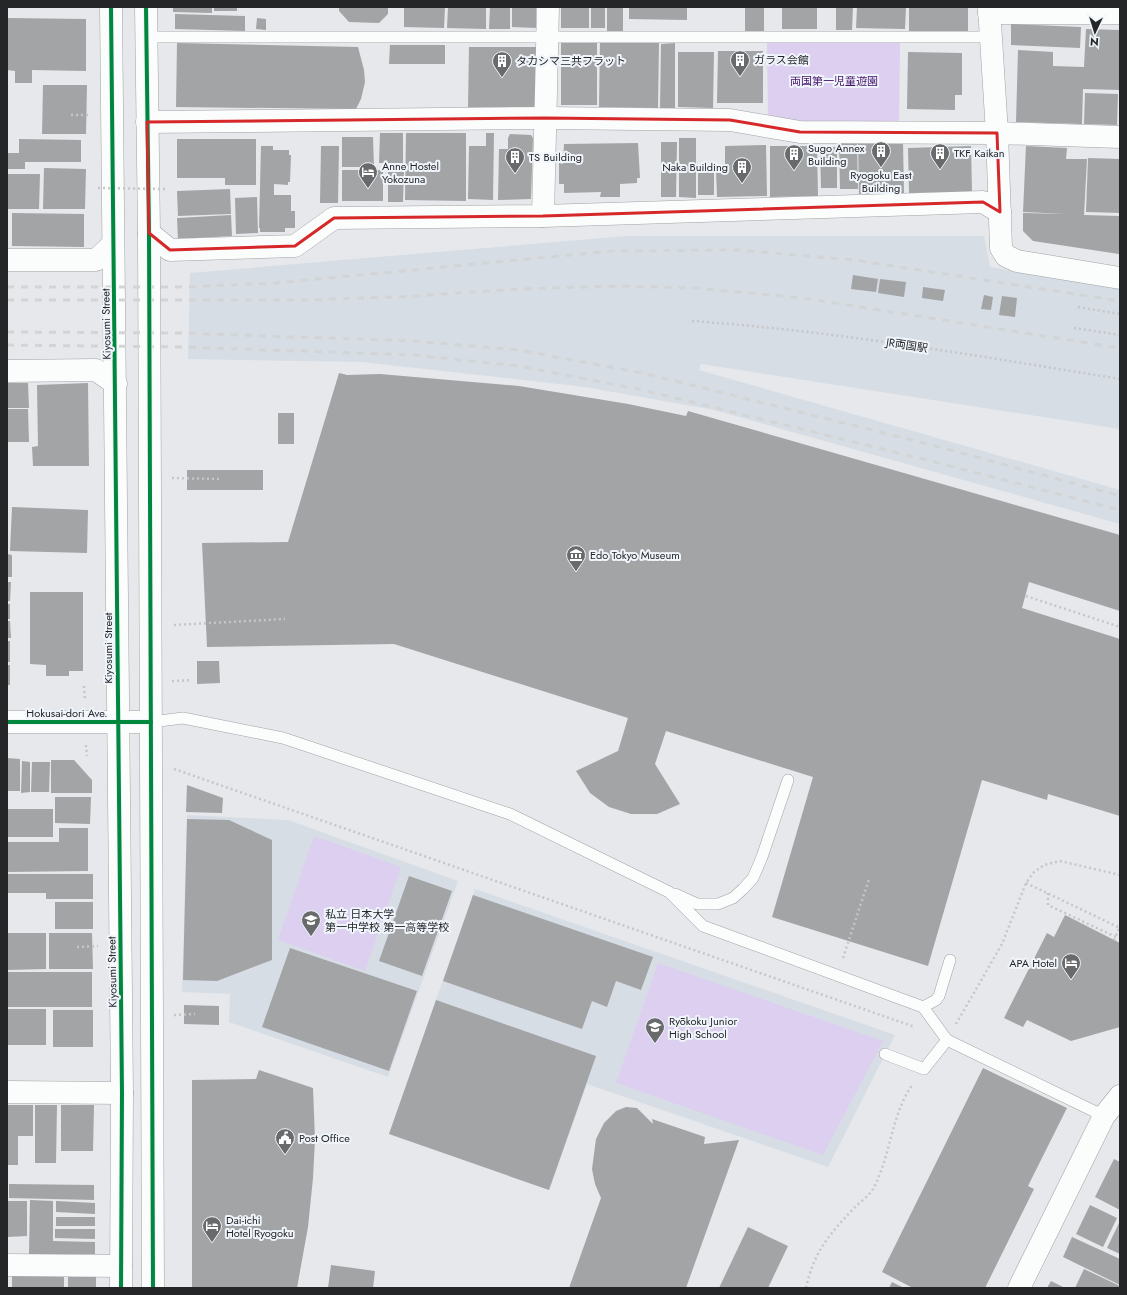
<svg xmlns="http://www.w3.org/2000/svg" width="1127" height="1295" viewBox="0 0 1127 1295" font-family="Jost,'Noto Sans JP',sans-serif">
  <rect width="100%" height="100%" fill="#e6e8eb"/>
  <g fill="#d7dde5">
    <polygon points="627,236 984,236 990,267 1120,288 1120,429 701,364 699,370 1120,490 1120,524 714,410 585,387 362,362 188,359 190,273"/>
    <polygon points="187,815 288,820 458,881 388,1077 229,1022 230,994 182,992"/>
    <polygon points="475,889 895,1035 828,1167 587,1084 549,1190 389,1134"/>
  </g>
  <g fill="#dccff0">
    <polygon points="767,41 900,41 899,121 805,121 768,118"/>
    <polygon points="314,836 401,867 365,971 278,940"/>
    <polygon points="658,963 883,1041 823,1155 616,1083"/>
  </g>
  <g fill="#a2a4a6">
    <polygon points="173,7 212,7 212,13 173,12"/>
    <rect x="214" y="7" width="23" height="4"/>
    <polygon points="339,7 388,7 388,14 379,23 349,22 339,11"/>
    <polygon points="404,7 445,7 444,28 404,27"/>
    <polygon points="448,7 486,7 486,29 447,28"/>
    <polygon points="490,7 510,7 510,29 489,29"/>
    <polygon points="512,7 536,7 536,28 512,27"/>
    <rect x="561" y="7" width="28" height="21"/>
    <rect x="591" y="7" width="14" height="21"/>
    <rect x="607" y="7" width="16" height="25"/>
    <polygon points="629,7 687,7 687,20 629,19"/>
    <rect x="745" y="7" width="19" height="25"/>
    <rect x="782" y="7" width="35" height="22"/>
    <polygon points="836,7 853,7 852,30 836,30"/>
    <polygon points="857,7 906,7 905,29 856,28"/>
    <rect x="909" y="7" width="59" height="25"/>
    <polygon points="175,14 245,16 245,31 175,29"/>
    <polygon points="7,18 86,19 86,71 32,70 32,83 15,83 15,71 7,70"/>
    <polygon points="257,18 266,19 266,30 256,29"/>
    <polygon points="1011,24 1081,27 1080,48 1011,45"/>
    <polygon points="1086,29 1120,30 1119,90 1083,89 1082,124 1016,122 1018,50 1053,52 1053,66 1084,67"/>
    <polygon points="600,41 659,42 658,108 599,107"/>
    <polygon points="177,43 358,47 364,70 365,82 361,99 356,109 176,107"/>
    <rect x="561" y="43" width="36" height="62"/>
    <polygon points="675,43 675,108 660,108 661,44"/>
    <polygon points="390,45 445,45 445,64 389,64"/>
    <polygon points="469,47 536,47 535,109 468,108"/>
    <polygon points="718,51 763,51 763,103 717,103"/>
    <polygon points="678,52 714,52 713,108 678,107"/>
    <polygon points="908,52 962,53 962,95 955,95 955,110 907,109"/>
    <polygon points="43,85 87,85 86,134 42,134"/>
    <polygon points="1085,93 1118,94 1117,125 1084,124"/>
    <polygon points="380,133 403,133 403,163 379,163"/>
    <polygon points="406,133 466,133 466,201 405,200"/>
    <polygon points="486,133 494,133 493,200 468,199 469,146 486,146"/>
    <polygon points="510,134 531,135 533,138 531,199 498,200 499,149 508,149 508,138"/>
    <polygon points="342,137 373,137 374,167 342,167"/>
    <polygon points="679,138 696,138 696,198 679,197"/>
    <polygon points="19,139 81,140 81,162 25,162 25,169 7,169 7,153 19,153"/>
    <polygon points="177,139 256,139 256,185 225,185 225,178 177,178"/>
    <polygon points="661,142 677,142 676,197 661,197"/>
    <polygon points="903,142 904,193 859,194 858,143"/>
    <polygon points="638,143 640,178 637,178 637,183 620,184 620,197 600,197 601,192 564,193 564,184 559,184 559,163 563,164 564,144"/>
    <polygon points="839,143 857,143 858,189 840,189"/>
    <polygon points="766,145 767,196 717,197 716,171 725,171 725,146"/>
    <polygon points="261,146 273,146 273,150 289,150 289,155 291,155 290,182 288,182 288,185 274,184 274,195 291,195 291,211 295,211 295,228 285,228 285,232 260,232 260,228 259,228"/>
    <polygon points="321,146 339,146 338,203 320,203"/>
    <polygon points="770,146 817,146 818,196 770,197"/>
    <polygon points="971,146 972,192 909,193 908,148"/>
    <polygon points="1026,146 1067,148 1066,159 1087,159 1084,215 1120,216 1119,254 1033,241 1023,231 1023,213 1067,214 1023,212"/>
    <polygon points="820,147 837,147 837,188 821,188"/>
    <polygon points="1088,158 1120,159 1120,213 1086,212"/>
    <rect x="698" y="167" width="16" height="28"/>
    <polygon points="44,168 86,169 85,209 43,209"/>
    <polygon points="388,168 404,169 403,202 388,202"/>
    <rect x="342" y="170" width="41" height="31"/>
    <polygon points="7,174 40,174 39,209 7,209"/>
    <polygon points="230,189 231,214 178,216 177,191"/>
    <polygon points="257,197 258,233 236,234 235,198"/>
    <polygon points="12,213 84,214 84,247 12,246"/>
    <polygon points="231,215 232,236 178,239 177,218"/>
    <polygon points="853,275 878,279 876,292 851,289"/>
    <polygon points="880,279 906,282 904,297 878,293"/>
    <polygon points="923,287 945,290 943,301 922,298"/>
    <polygon points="984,295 993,297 991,310 981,309"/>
    <polygon points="1002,296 1017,298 1015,317 999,315"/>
    <polygon points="339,373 347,375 380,374 519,386 628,404 686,416 688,411 1120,535 1120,611 1029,582 1022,608 1120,639 1120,816 1048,794 1047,800 982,780 928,966 772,917 813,777 666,731 655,764 680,804 657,814 631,814 609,807 590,793 576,771 618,751 628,718 394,644 207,647 202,543 288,542"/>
    <polygon points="7,383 28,383 29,408 7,408"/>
    <polygon points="88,383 89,466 33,466 32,447 38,446 37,385"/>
    <polygon points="7,409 28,409 29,442 7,442"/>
    <rect x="278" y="413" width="16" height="31"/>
    <rect x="187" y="470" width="76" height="20"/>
    <polygon points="12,507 88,510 87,553 10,551"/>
    <polygon points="7,554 12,555 12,577 7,577"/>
    <polygon points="7,582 11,582 10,601 7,601"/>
    <polygon points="30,592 83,592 83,671 69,671 69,676 46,676 46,665 30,664"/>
    <rect x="7" y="604" width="3" height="15"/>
    <polygon points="7,621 10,621 11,638 7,638"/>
    <rect x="7" y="641" width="3" height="21"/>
    <polygon points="197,661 219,661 220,683 197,684"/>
    <rect x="7" y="665" width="3" height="20"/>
    <polygon points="7,758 20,759 20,791 7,791"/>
    <polygon points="51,760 74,760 92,780 92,793 51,793"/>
    <polygon points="22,761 30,762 30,792 21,793"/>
    <polygon points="32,762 50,762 49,792 31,792"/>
    <polygon points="187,785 223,798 222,813 186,812"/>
    <polygon points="55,797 91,797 90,824 55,823"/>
    <rect x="7" y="809" width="46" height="28"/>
    <polygon points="187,819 229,820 272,840 272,960 217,981 183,980"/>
    <polygon points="59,828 88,828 88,871 7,872 7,842 59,842"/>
    <polygon points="7,874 93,874 93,899 46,899 46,893 7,893"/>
    <polygon points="409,876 452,891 422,976 379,961"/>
    <polygon points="473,895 653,957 641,990 616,981 607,1007 592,1001 582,1029 443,981"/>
    <rect x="55" y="902" width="38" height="27"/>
    <polygon points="1065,915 1120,943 1120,1027 1071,1041 1027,1020 1023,1027 1004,1018 1047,933 1054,937"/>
    <polygon points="7,933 46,933 46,969 7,970"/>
    <polygon points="49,933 92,933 93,969 49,969"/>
    <polygon points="290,948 417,991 389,1071 262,1027"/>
    <rect x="7" y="972" width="85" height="35"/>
    <polygon points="436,1000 596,1056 549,1190 389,1134"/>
    <polygon points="184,1005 219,1006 219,1025 184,1024"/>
    <rect x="8" y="1009" width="38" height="36"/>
    <rect x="53" y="1010" width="40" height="37"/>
    <polygon points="983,1068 1067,1108 1028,1186 1034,1189 985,1288 913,1288 882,1272"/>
    <polygon points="259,1070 313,1088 315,1139 313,1178 308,1227 297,1288 192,1288 192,1080 256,1079"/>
    <polygon points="7,1105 33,1105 33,1136 18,1136 18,1165 7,1165"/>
    <polygon points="35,1105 57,1105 56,1163 35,1163"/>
    <polygon points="61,1105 94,1105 93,1151 61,1151"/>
    <polygon points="626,1107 637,1108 653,1124 652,1119 705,1137 704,1144 739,1140 686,1288 569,1288 601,1198 595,1184 592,1169 596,1139 604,1123 616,1111"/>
    <polygon points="1114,1159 1120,1162 1120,1210 1095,1197"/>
    <polygon points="9,1184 94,1185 94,1200 9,1198"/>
    <polygon points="30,1200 53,1201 53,1241 95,1242 95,1254 29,1254"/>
    <polygon points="7,1201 27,1201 27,1236 7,1237"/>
    <polygon points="56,1201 95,1203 95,1214 56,1212"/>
    <polygon points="1090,1205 1117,1218 1103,1247 1076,1234"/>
    <rect x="56" y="1217" width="39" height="9"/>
    <polygon points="1120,1221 1120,1254 1107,1248"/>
    <polygon points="748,1227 788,1246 768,1288 719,1288"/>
    <polygon points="55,1229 95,1229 95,1239 55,1238"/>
    <polygon points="1072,1237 1120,1259 1120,1285 1063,1257"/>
    <polygon points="331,1265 375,1271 373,1288 328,1288"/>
    <polygon points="1084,1269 1120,1286 1120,1288 1075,1288"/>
    <rect x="68" y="1270" width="28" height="18"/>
    <polygon points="12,1272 64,1273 64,1288 12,1288"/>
    <polygon points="1051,1281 1065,1288 1047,1288"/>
    <polygon points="892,1282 904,1288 889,1288"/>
  </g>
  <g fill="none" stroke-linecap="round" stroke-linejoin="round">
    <g stroke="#a1a2a5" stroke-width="12">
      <g id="lane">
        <polyline points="146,37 991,37"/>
        <polyline points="151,722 183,718 283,738 510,814 669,892 703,926 923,1007 936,1000 939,996 950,960"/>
        <polyline points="675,894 697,904 718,904 733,898 743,889 753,878 762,857 788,780"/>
        <polyline points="923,1007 947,1040 1104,1116"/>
        <polyline points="885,1054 924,1069 947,1040"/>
      </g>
    </g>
    <g stroke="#a1a2a5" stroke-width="23">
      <g id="street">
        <polyline points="989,13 1120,13"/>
        <polyline points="147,122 545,118 730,120 800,132 997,133 1120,137"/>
        <polyline points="543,216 548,7"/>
        <polyline points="149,233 170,250 295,246 334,218 543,216 983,202 1000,212"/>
        <polyline points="7,260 96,260 113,244"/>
        <polyline points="7,371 96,370 116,384"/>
        <polyline points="7,1092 122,1093"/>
        <polyline points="7,1265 121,1266"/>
      </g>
    </g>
    <g stroke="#a1a2a5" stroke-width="23">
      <g id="secondary">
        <polyline points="111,7 122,1093 121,1288"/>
        <polyline points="146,7 149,233 153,1288"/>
        <polyline points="989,7 997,133 1001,248 1006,256 1017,261 1120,278"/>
        <polyline points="7,722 151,722"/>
        <polyline points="1019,1288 1104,1116 1120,1096"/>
      </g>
    </g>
    <g stroke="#c6c6c8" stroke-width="2.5" stroke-dasharray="2 3" stroke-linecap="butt">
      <polyline points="71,115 90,115"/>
      <polyline points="1078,307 1120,314"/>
      <path d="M692,321C836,331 978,356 1120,379"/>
      <polyline points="1074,328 1120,335"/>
      <polyline points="172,478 220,479"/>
      <polyline points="1026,596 1120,627"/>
      <polyline points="174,625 285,619"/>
      <polyline points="172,681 192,680"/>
      <polyline points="84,686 85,700"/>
      <polyline points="86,745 87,756"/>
      <polyline points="174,769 915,1027"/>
      <polyline points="1026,883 1120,928"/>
      <polyline points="1048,893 1048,905 1116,937"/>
      <polyline points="1114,940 1120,927"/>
      <polyline points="77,947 98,946"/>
      <polyline points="843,958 869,879"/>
      <polyline points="174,1015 195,1014"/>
      <polyline points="956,1024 1002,944 1026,883 1033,873 1044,865 1060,861 1120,875"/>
      <path d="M806,1288C814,1251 829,1235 854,1208C860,1202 869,1196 873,1189C891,1156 891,1114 913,1084"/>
    </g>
    <use href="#lane" stroke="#fbfcfc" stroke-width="11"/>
    <use href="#street" stroke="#fbfcfc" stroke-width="22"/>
    <use href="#secondary" stroke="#fbfcfc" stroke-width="22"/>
    <g stroke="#d3d4d5" stroke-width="3" stroke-dasharray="7 7" stroke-linecap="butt">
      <polyline points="7,287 182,287 277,283 612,251 738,250 854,260 1120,301"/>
      <polyline points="7,300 305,300 417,296 517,289 621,286 695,288 803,298 1120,348"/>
      <polyline points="7,332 182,333 413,341 519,350 647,374 932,445 1120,496"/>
      <polyline points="7,345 182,347 413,355 519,366 643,390 927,460 1120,510"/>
    </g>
    <polyline stroke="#c6c6c8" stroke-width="2.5" stroke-dasharray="2 3" stroke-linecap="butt" points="98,188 165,189"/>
    <g stroke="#f0f5fb" stroke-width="6">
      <g id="cycleway">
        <polyline points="111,7 122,1093 121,1288"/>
        <polyline points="146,7 149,233 153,1288"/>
        <polyline points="7,722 151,722"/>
      </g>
    </g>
    <use href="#cycleway" stroke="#00873e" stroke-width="4"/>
  </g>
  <path fill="none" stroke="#d62828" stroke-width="3" stroke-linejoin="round" d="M545,118L730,120L800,132L997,133L1000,212L983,202L543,216L334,218L295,246L170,250L149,233L147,122Z"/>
  <defs>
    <g id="building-pin" transform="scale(1)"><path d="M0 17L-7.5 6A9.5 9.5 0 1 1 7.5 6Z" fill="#686a6c" stroke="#f0f5fb"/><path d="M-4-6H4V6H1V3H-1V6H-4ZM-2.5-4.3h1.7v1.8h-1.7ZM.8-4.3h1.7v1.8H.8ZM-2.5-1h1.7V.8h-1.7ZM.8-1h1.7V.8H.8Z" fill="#fff"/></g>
    <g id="hotel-pin" transform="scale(1)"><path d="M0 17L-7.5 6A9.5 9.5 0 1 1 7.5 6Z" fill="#686a6c" stroke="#f0f5fb"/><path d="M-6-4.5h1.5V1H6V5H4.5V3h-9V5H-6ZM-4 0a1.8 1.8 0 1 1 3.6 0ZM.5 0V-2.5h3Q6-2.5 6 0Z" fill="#fff"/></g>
    <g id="museum-pin" transform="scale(1)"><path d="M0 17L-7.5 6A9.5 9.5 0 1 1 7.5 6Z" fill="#686a6c" stroke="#f0f5fb"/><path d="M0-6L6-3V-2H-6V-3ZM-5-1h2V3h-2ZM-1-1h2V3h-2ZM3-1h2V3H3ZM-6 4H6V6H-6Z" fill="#fff"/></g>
    <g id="school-pin" transform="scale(1)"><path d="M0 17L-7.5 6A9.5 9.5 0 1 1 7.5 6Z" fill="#686a6c" stroke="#f0f5fb"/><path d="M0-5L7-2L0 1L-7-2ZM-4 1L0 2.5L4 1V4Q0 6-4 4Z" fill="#fff"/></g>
    <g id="civic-pin" transform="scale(1)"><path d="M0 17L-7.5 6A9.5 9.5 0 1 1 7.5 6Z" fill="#686a6c" stroke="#f0f5fb"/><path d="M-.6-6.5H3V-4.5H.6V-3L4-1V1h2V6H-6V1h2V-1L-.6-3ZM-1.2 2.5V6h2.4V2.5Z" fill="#fff"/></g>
  </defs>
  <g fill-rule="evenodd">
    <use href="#building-pin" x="740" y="60"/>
    <use href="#building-pin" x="502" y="61"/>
    <use href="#building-pin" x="881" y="151"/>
    <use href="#building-pin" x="940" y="153"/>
    <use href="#building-pin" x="794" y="154"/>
    <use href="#building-pin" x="515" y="157"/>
    <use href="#building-pin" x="742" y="167"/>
    <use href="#hotel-pin" x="368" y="172"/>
    <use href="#museum-pin" x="576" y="555"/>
    <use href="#school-pin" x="311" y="920"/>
    <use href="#hotel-pin" x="1071" y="963"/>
    <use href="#school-pin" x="655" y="1027"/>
    <use href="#civic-pin" x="285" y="1138"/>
    <use href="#hotel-pin" x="212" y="1226"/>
  </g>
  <g text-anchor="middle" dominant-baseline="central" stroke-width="4" stroke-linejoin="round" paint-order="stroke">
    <g font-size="11" fill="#242628" stroke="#f0f5fb" text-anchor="start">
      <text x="754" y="60">ガラス会館</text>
      <text x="516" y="61">タカシマ三共フラット</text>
      <text x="808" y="148">Sugo Annex<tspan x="808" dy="13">Building</tspan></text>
      <text x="954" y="153">TKF Kaikan</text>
      <text x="529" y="157">TS Building</text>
      <text x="382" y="166">Anne Hostel<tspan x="382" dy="13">Yokozuna</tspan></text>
      <text x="728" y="167" text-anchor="end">Naka Building</text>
      <text x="881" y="175" text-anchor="middle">Ryogoku East<tspan x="881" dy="13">Building</tspan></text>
      <text x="590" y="555">Edo Tokyo Museum</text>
      <text x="325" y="914">私立 日本大学<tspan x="325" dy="13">第一中学校 第一高等学校</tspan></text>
      <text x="1057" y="963" text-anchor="end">APA Hotel</text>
      <text x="669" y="1021">Ryōkoku Junior<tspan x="669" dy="13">High School</tspan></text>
      <text x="299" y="1138">Post Office</text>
      <text x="226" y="1220">Dai-ichi<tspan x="226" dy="13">Hotel Ryogoku</tspan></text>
    </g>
    <g font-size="11" fill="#43106a" stroke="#f0f5fb">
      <text x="834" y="81">両国第一児童遊園</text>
    </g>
    <g font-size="11" fill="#242628" stroke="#f0f5fb">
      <text transform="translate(106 324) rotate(-91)">Kiyosumi Street</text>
      <text transform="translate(907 345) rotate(9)">JR両国駅</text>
      <text transform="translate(108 648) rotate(-90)">Kiyosumi Street</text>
      <text x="67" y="713">Hokusai-dori Ave.</text>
      <text transform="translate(112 972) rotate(-91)">Kiyosumi Street</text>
    </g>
  </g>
  <rect width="1127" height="1295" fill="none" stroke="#242628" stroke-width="16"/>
  <g transform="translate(1095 32) rotate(184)" stroke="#f0f5fb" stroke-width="3" paint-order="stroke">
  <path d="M0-3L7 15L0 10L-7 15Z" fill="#242628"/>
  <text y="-6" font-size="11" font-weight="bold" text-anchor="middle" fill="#242628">N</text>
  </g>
</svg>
